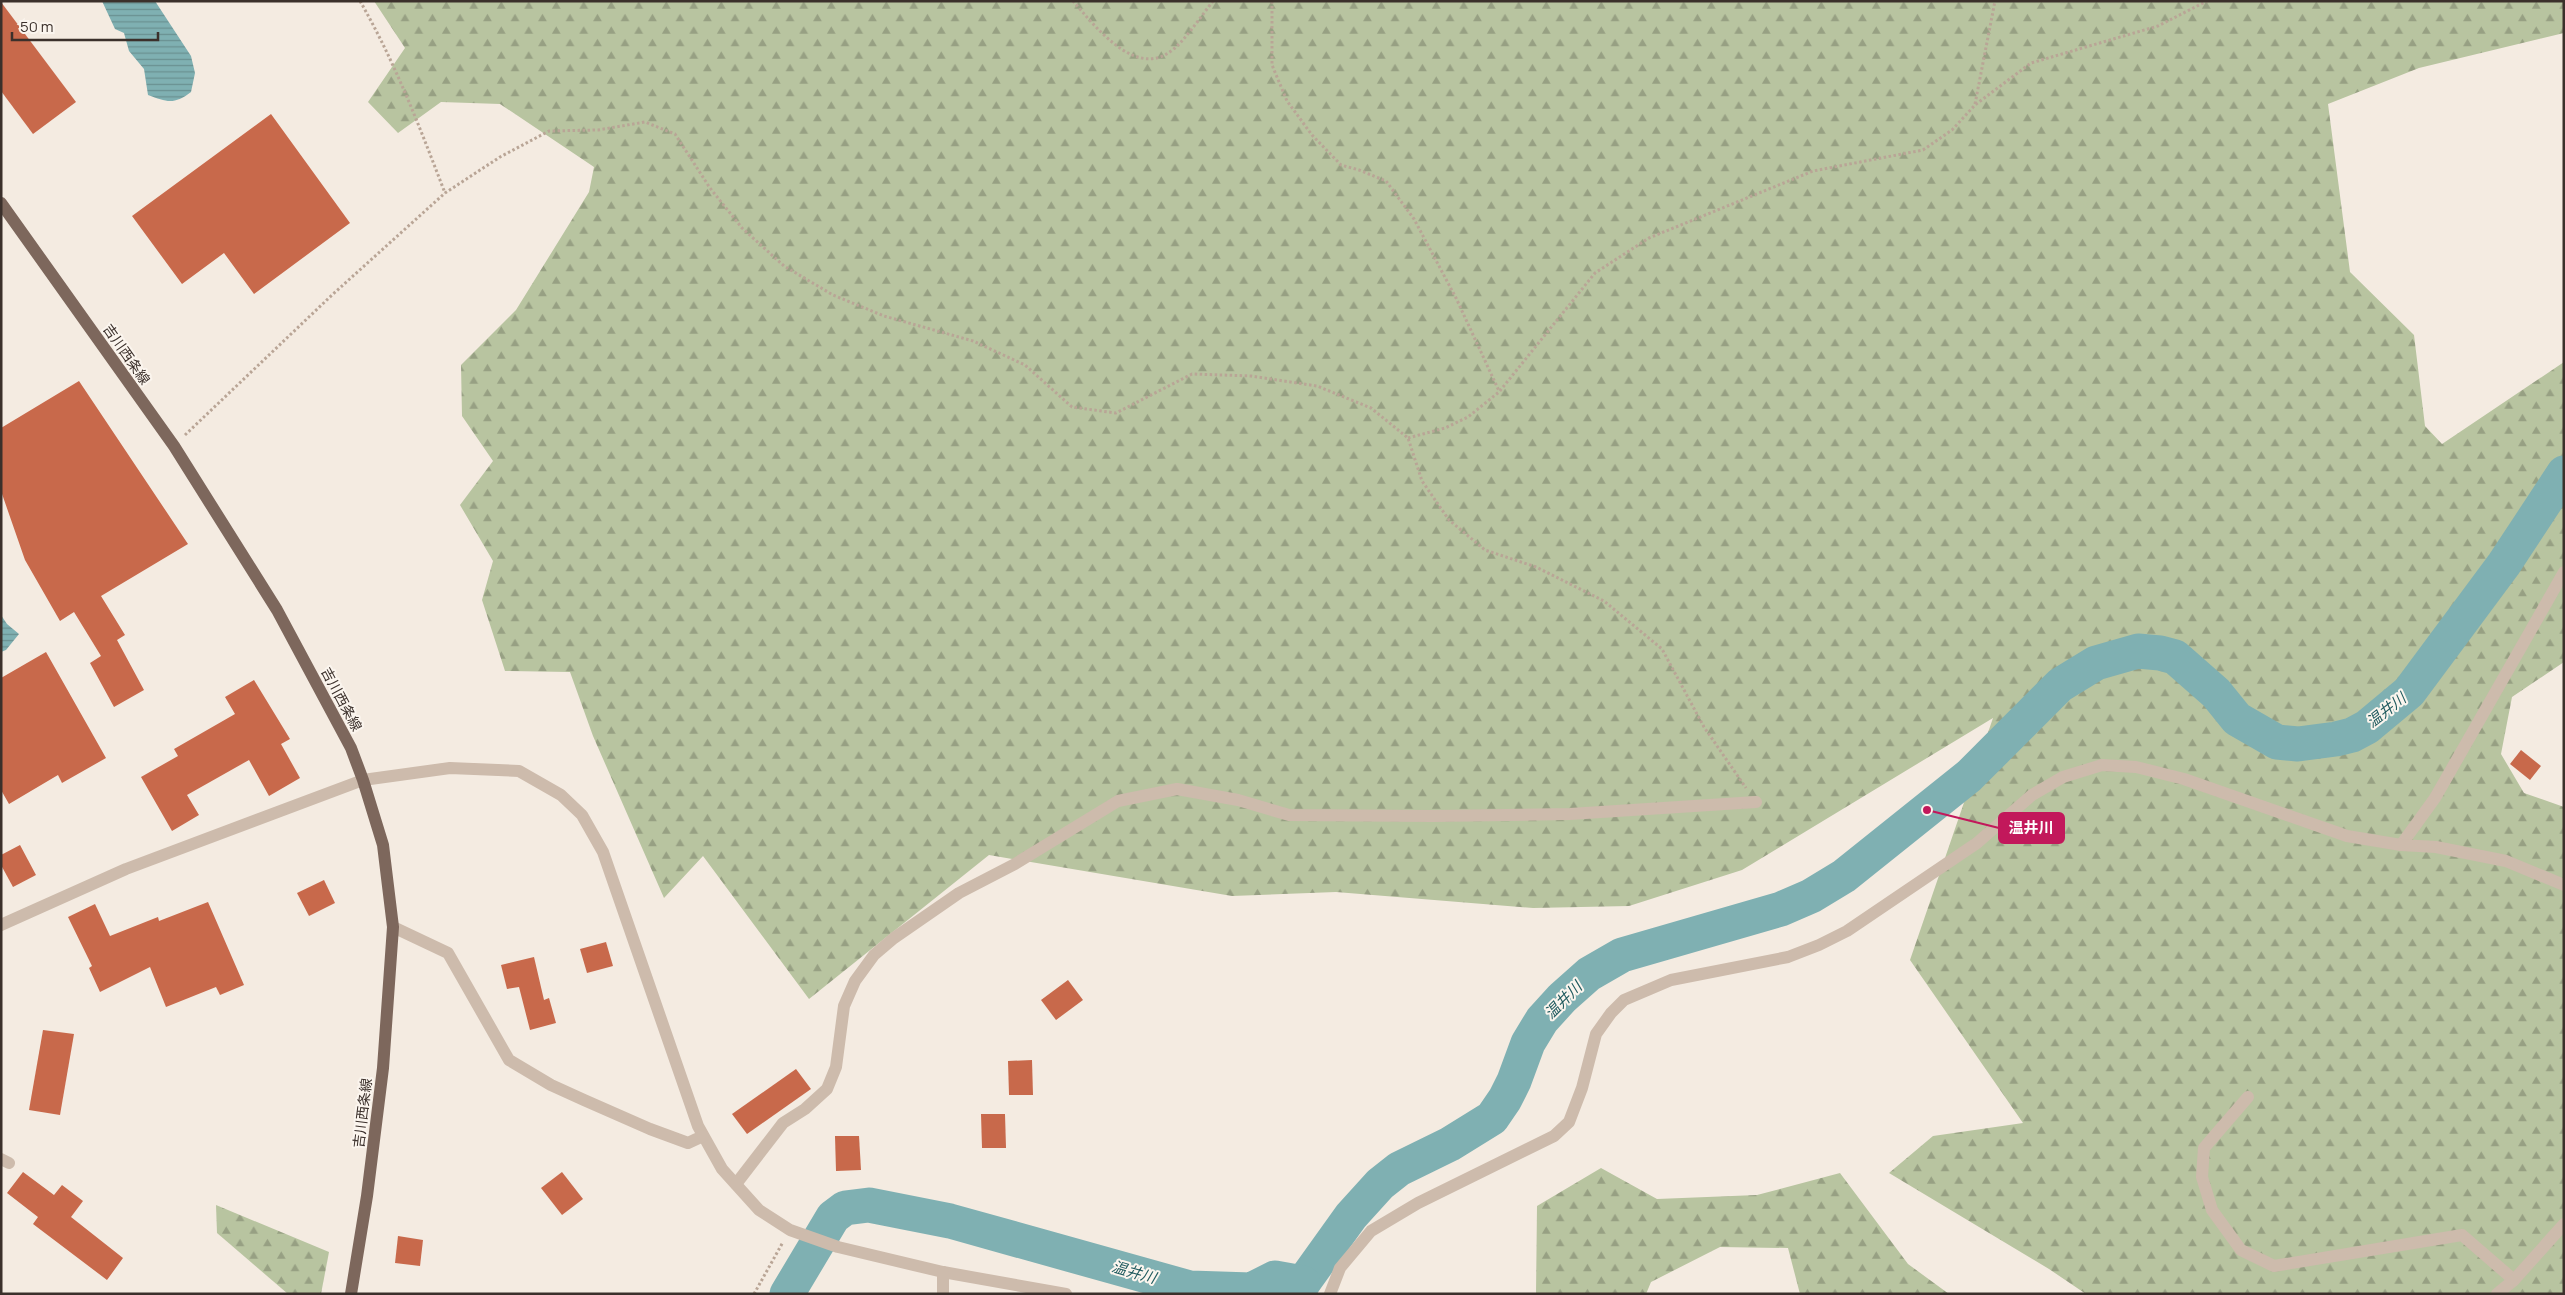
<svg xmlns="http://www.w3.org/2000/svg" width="2565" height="1295" viewBox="0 0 2565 1295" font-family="Manrope,'Noto Sans JP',sans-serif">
  <defs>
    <pattern id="forest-firs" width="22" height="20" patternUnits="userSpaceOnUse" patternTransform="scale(1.25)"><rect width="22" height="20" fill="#b8c4a0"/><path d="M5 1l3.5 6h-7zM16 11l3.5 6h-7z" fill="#97a083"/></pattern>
    <pattern id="water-rules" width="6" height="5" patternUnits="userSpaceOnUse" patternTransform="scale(1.25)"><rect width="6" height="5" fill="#7fb0b2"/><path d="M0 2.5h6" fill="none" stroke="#699091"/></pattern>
  </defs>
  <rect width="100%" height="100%" fill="#f4ebe1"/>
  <g fill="url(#forest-firs)">
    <polygon points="374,1 2564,1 2564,33 2419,68 2328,104 2350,272 2414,335 2425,426 2442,444 2564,362 2564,662 2512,697 2501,754 2524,793 2564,807 2564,1294 2086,1294 2049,1269 1889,1173 1933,1136 2023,1123 1910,960 1993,718 1742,870 1629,906 1533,908 1336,892 1232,896 989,855 809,999 703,856 664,898 593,736 570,672 505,671 482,600 493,561 460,505 493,461 462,416 461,365 516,310 589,192 594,167 500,104 441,102 398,133 368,102 405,48"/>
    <polygon points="1601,1168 1657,1199 1757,1195 1840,1173 1908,1264 1949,1294 1800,1294 1788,1248 1720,1247 1651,1282 1646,1294 1536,1294 1537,1206"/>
    <polygon points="216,1205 329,1252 321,1294 288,1294 217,1233"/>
  </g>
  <g fill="url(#water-rules)">
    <path d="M102,1H155L191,56L195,73L191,92C174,105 167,102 148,95L144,69L129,51L124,33L115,29Z"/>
    <polygon points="1,615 7,624 19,634 6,650 1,652"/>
  </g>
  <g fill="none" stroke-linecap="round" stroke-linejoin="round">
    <g stroke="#7fb0b2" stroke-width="35">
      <polyline points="1303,1283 1351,1216 1380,1184 1399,1169 1450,1144 1492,1118 1505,1099 1514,1081 1528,1043 1542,1020 1562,998 1589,974 1622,955 1781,909 1811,896 1844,876 1969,776 2060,685 2096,663 2138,651 2160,653 2175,657 2216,693 2237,719 2277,742 2298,744 2336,739 2352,735 2367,727 2409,692 2504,564 2564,473"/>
      <polyline points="787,1294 833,1217 845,1208 869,1205 950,1221 1190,1288 1251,1290 1275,1278 1303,1283"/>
    </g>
  </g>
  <g fill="#c8694b">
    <polygon points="1,2 76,102 33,134 1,91"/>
    <polygon points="271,114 350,223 254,294 224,253 182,284 132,216"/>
    <polygon points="79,381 188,544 101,596 125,635 117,640 144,690 114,707 90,663 101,656 74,612 60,621 25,560 1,491 1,428"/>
    <polygon points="46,652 106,758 62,783 58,775 9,804 1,790 1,678"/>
    <polygon points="254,680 290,739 281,744 300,778 269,796 249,760 187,795 199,815 172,831 141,777 178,756 174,749 235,714 225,697"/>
    <polygon points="2521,750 2541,766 2530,780 2510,764"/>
    <polygon points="20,845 36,875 13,887 1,865 1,855"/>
    <polygon points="324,880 335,903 309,916 297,893"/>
    <polygon points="208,902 244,985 220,995 216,987 166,1007 150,967 100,992 89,968 92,966 68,917 95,904 110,936 158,917 159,921"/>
    <polygon points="606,942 613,966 587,973 580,949"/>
    <polygon points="534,957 544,1000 549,998 556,1023 530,1030 519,987 507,989 501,965"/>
    <polygon points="1068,980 1083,1000 1056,1020 1041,1000"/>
    <polygon points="43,1030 74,1034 60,1115 29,1110"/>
    <polygon points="1032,1060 1033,1095 1009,1095 1008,1061"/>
    <polygon points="796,1069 811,1089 747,1134 732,1114"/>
    <polygon points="981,1114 1005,1114 1006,1148 982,1148"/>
    <polygon points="835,1136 859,1136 861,1170 836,1171"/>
    <polygon points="23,1172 54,1195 62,1185 83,1201 71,1217 123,1258 107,1280 33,1224 38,1217 7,1193"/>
    <polygon points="562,1172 583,1199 562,1215 541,1188"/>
    <polygon points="398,1236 423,1240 420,1266 395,1263"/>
  </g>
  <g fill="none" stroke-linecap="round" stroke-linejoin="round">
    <g stroke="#b9a596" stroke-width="3" stroke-dasharray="2.5 2.5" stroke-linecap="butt">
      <path d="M360,1C395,62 420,128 445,193"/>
      <path d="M1073,1C1094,25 1135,79 1171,51C1184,42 1202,15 1213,1"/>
      <polyline points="1272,1 1272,65 1287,101 1312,135 1341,165 1359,170 1386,181 1414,219 1456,298 1499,391"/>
      <polyline points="1975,104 1995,1"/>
      <polyline points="185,435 332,295 445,193 500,157 549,131 598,130 645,122 675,134 710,188 742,228 784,266 833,295 884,316 973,341 1025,365 1072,407 1116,413 1192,374 1251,376 1317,386 1371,408 1408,438 1422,481 1449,520 1485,550 1536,567 1604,601 1662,649 1704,727 1746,788"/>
      <polyline points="1408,438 1445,428 1468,417 1499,392 1595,273 1649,238 1813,171 1923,150 1952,130 1975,105 2031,63 2158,26 2207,1"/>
      <polyline points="754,1294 783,1242"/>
    </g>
    <g stroke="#cdbbac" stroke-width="12">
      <polyline points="2401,845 2435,798 2564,572"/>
      <polyline points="1,925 126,869 363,780 450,768 519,771 561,795 582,815 603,852 698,1126 722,1169 759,1210 790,1230 838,1247 943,1272 1066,1294"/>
      <polyline points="393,927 448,953 509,1060 551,1085 584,1100 650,1129 688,1143 703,1136"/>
      <polyline points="2248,1097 2204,1148 2202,1177 2212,1210 2241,1250 2274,1266 2462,1235 2514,1280"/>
      <polyline points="1,1159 9,1163"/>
      <polyline points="736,1184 783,1123 805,1109 827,1089 836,1067 844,1006 855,981 874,955 894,938 959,893 1015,864 1118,801 1177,789 1238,800 1289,815 1432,816 1570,814 1756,802"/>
      <polyline points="943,1294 943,1272"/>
      <polyline points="1330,1294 1340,1268 1371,1231 1418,1203 1554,1136 1569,1122 1582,1088 1596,1034 1611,1013 1624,1000 1671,980 1788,957 1819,945 1847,931 1977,843 2032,795 2063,777 2102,765 2136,767 2184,779 2347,836 2401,845 2436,847 2506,861 2564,885"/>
      <polyline points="2497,1294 2514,1280 2564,1224"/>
    </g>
    <polyline stroke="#7d675c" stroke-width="12" points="1,203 174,446 277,610 351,748 363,780 383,845 393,927 383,1068 367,1196 351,1294"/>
  </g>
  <g text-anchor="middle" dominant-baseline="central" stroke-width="4" stroke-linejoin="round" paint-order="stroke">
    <g font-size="14" fill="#3b302b" stroke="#fbf5ee">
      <text transform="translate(127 354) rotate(55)">吉川西条線</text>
      <text transform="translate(342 699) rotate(62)">吉川西条線</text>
      <text transform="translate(362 1113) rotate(-83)">吉川西条線</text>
    </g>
    <g font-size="15" font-style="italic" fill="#1f5a5e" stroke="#fbf5ee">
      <text transform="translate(2386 710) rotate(-38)">温井川</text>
      <text transform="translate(1563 1000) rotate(-45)">温井川</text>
      <text transform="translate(1134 1272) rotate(16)">温井川</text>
    </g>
  </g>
  <path fill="none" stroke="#c2185b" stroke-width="2" d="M1927 810L1999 828"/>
  <circle fill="#c2185b" stroke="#fbf5ee" stroke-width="2" cx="1927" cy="810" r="5"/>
  <rect fill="#c2185b" stroke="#c2185b" stroke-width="2" x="1999" y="813" width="65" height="30" rx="5"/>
  <g font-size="15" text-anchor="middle" font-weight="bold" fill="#fff">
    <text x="2031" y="833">温井川</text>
  </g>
  <rect width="2565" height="1295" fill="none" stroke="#3b302b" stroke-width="5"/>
  <path d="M12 32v8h146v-8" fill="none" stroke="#3b302b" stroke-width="2.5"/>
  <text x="20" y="32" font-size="15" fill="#3b302b" stroke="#fbf5ee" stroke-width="4" paint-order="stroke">50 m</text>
</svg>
